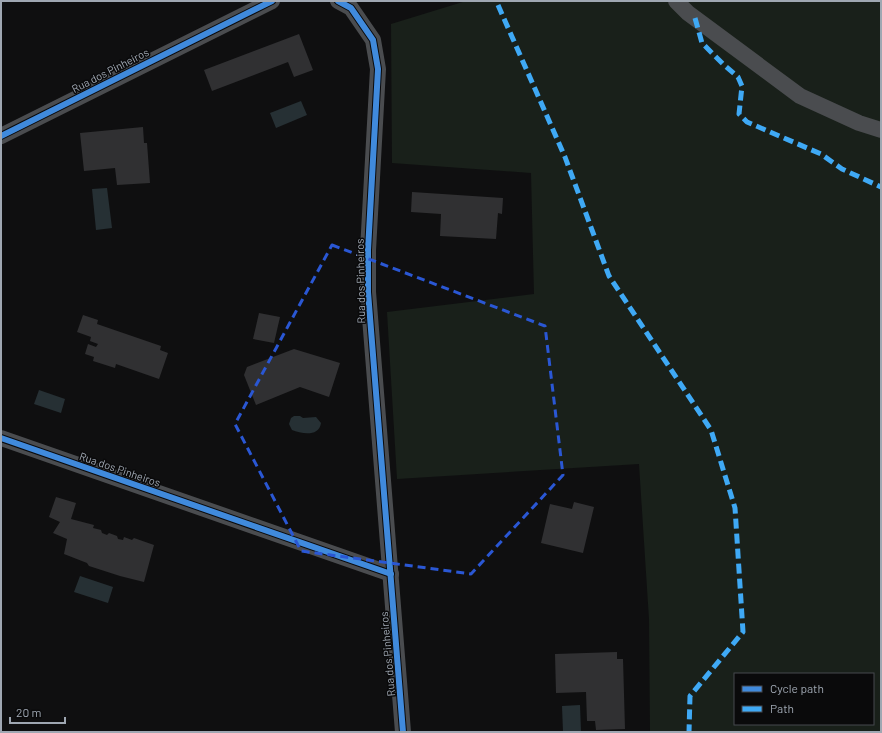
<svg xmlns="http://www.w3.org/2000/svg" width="882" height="733" viewBox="0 0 882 733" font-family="Barlow,sans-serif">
  <rect width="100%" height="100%" fill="#0f0f10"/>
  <path fill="#19201a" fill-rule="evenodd" d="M466,1H881V732H650L649,619L639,464L397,479L387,312L534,294L531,173L392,163L391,24ZM735,674H873V724H735Z"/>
  <g fill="#263034">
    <polygon points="301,101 307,115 276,128 270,113"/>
    <polygon points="107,188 112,228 96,230 92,189"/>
    <polygon points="39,390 65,399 61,413 34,404"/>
    <path d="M294,416H300L303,418L316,417L321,423C319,437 302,434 292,430L289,424L291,418Z"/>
    <polygon points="80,576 113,587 108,603 74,592"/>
    <polygon points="580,705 581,732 563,732 562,706"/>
  </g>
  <g fill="#303032">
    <polygon points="299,34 313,70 294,77 288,62 212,91 204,70"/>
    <polygon points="143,127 144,143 147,143 150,183 117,185 115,168 84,171 80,133"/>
    <polygon points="412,192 503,198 502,214 498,213 496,239 440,236 441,214 411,212"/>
    <polygon points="259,313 280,317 274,343 253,339"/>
    <polygon points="83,315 98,320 97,324 161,346 160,350 168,353 159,379 116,364 115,368 93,361 94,357 85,354 88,344 96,347 98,344 90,341 91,337 77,332"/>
    <polygon points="294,349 340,363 329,397 300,387 256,405 244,375 247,367"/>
    <polygon points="56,497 76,503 71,519 94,525 93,528 101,530 102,533 107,535 109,533 117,536 118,539 123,540 124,537 132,540 134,538 154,545 144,582 120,576 89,566 87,563 64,554 67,539 53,533 60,522 49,517"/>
    <polygon points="574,502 594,507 583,553 541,543 550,504 572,509"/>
    <polygon points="617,652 617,659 623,659 625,729 596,730 595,721 587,721 586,692 556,693 555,654"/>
  </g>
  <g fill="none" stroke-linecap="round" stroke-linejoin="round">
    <g stroke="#4a4c4f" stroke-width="16">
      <polyline points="338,1 351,8 373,40 378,69 368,250 368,292 403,732"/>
      <polyline points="676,1 688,13 800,96 859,123 881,130"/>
      <polyline points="1,136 272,1"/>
      <polyline points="1,438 391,574"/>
    </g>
    <g stroke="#3fa9f5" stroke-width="5" stroke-dasharray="10 5" stroke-linecap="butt">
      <polyline points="498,5 565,157 609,276 711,430 735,508 743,632 690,696 689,732"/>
      <polyline points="695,18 702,43 723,64 738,77 742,86 739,114 747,122 821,154 842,169 881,187"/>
    </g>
    <g stroke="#0a0a0b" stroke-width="8">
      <g id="cycleway">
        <polyline points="338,1 351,8 373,40 378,69 368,250 368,292 403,732"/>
        <polyline points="1,136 272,1"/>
        <polyline points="1,438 391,574"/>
      </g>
    </g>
    <use href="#cycleway" stroke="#408adc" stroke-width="6"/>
  </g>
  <path fill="none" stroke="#2a57d4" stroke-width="3" stroke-dasharray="8 5" stroke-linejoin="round" d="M332,245L545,326L563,475L471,574L301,551L235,424Z"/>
  <g text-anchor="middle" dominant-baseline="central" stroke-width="3" stroke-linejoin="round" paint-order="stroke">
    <g font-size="11" fill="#9fa7b2" stroke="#0a0a0b">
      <text transform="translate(110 70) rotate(-27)">Rua dos Pinheiros</text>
      <text transform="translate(360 281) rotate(-91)">Rua dos Pinheiros</text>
      <text transform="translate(120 469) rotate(19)">Rua dos Pinheiros</text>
      <text transform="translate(387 654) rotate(-95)">Rua dos Pinheiros</text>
    </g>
  </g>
  <rect width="882" height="733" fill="none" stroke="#9fa7b2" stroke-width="4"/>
  <rect x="734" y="673" width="140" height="52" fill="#0a0a0b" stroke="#46494e"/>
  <rect x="742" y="686" width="20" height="6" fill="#408adc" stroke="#46494e"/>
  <text x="770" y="693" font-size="12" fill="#9fa7b2">Cycle path</text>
  <rect x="742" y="706" width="20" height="6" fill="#3fa9f5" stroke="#46494e"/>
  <text x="770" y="713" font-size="12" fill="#9fa7b2">Path</text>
  <path d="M10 717v6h55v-6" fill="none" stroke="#9fa7b2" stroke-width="2"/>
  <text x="16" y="717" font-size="12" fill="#9fa7b2" stroke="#0a0a0b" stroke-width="3" paint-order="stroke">20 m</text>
</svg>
